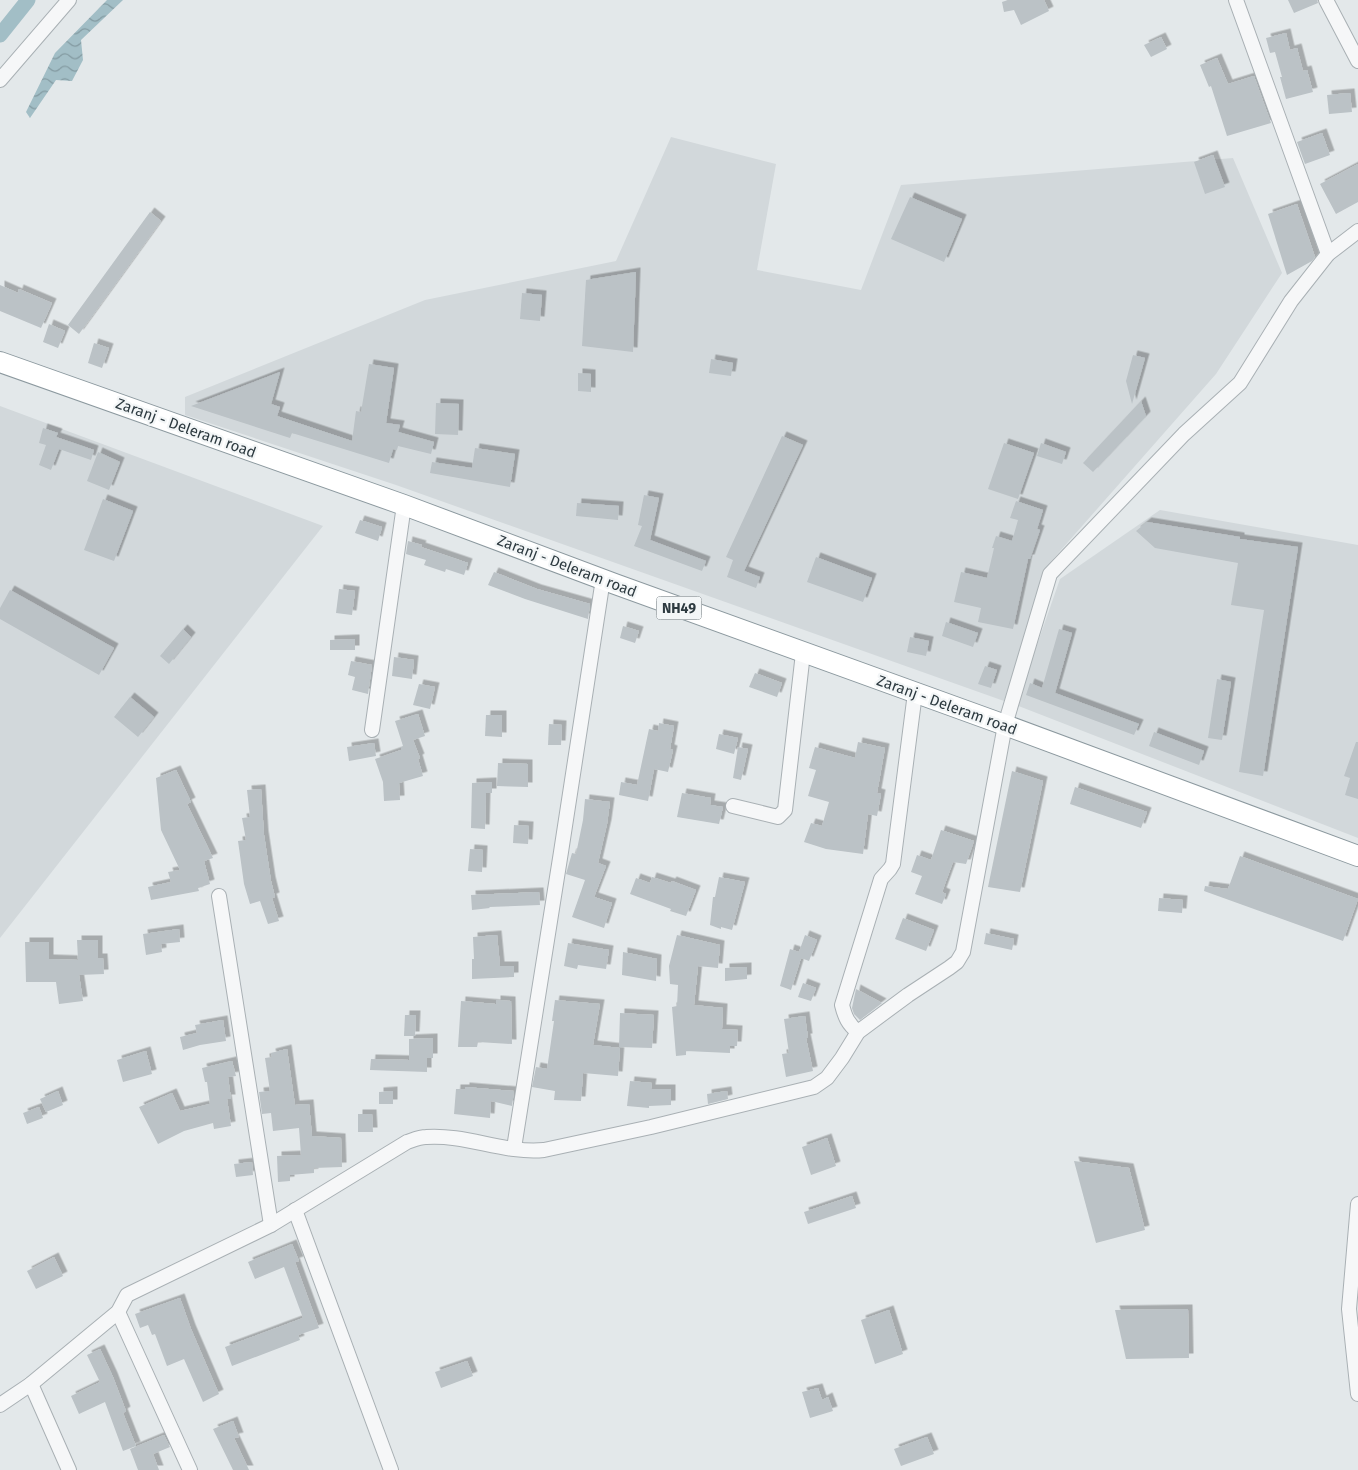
<svg xmlns="http://www.w3.org/2000/svg" width="1358" height="1470" viewBox="0 0 1358 1470" font-family="'Fira Sans',sans-serif">
  <defs>
    <pattern id="water-waves" width="16" height="10" patternUnits="userSpaceOnUse" patternTransform="scale(1.25)"><rect width="16" height="10" fill="#a2bec6"/><path d="M0 5q4-4 8 0t8 0" fill="none" stroke="#849ba2"/></pattern>
    <filter id="shadow"><feDropShadow dx="4.5" dy="-4.5" stdDeviation="0" flood-color="#0004"/></filter>
  </defs>
  <rect width="100%" height="100%" fill="#e3e8ea"/>
  <g fill="#d2d8db">
    <polygon points="671,137 776,164 757,270 861,290 901,185 1233,158 1282,273 1216,374 1046,567 1004,701 396,485 185,415 185,397 425,300 616,261"/>
    <polygon points="0,406 323,526 0,938"/>
    <polygon points="1160,510 1358,545 1358,838 1016,705 1060,579"/>
  </g>
  <polygon fill="url(#water-waves)" points="107,0 123,0 81,40 83,60 72,81 56,80 30,118 26,112 55,53"/>
  <g fill="none" stroke-linecap="round" stroke-linejoin="round">
    <polyline stroke="#a2bec6" stroke-width="15" points="0,35 28,0"/>
  </g>
  <g fill="#bbc2c6" filter="url(#shadow)">
    <polygon points="1008,0 1044,0 1049,11 1021,25 1014,10 1004,12 1002,2"/>
    <polygon points="1288,0 1317,0 1318,3 1294,13"/>
    <polygon points="1286,33 1290,50 1297,48 1303,71 1307,70 1313,92 1286,99 1280,77 1282,77 1275,52 1270,53 1266,38"/>
    <polygon points="1161,37 1167,49 1151,57 1144,45"/>
    <polygon points="1217,58 1228,84 1254,76 1271,123 1227,136 1211,86 1209,87 1200,65"/>
    <polygon points="1350,93 1352,112 1329,114 1327,95"/>
    <polygon points="1322,133 1330,155 1305,164 1297,142"/>
    <polygon points="1213,155 1225,187 1205,194 1194,162"/>
    <polygon points="1358,164 1358,202 1336,214 1320,184"/>
    <polygon points="910,197 962,219 944,262 891,239"/>
    <polygon points="1297,204 1315,257 1312,261 1287,275 1268,214"/>
    <polygon points="150,212 161,221 79,334 68,325"/>
    <polygon points="636,272 633,352 582,346 586,280"/>
    <polygon points="0,285 18,293 19,289 52,303 41,328 0,311"/>
    <polygon points="522,293 542,295 540,321 520,319"/>
    <polygon points="49,324 65,331 58,348 43,342"/>
    <polygon points="94,343 109,348 102,368 88,363"/>
    <polygon points="1133,355 1145,358 1132,404 1126,381"/>
    <polygon points="711,359 733,363 731,376 709,373"/>
    <polygon points="369,364 394,368 386,423 400,425 398,432 434,442 431,454 398,446 397,450 393,449 389,463 292,433 290,438 191,406 280,372 271,404 280,407 277,416 352,441 356,411 361,412"/>
    <polygon points="578,373 591,374 591,392 578,391"/>
    <polygon points="1141,401 1146,416 1093,472 1083,463"/>
    <polygon points="436,403 459,404 458,435 435,434"/>
    <polygon points="43,428 58,433 56,437 94,450 91,460 59,449 51,470 39,465 46,445 39,443"/>
    <polygon points="782,436 803,445 744,571 760,577 756,588 727,577 733,560 726,557"/>
    <polygon points="1004,443 1034,453 1018,499 988,489"/>
    <polygon points="1041,443 1066,452 1062,464 1037,456"/>
    <polygon points="475,448 515,454 510,487 430,473 432,462 472,468"/>
    <polygon points="98,452 120,462 109,490 87,481"/>
    <polygon points="644,495 659,498 650,540 706,561 702,571 634,546 642,526 638,525"/>
    <polygon points="103,499 133,511 114,561 84,550"/>
    <polygon points="1016,501 1043,510 1037,529 1040,530 1030,559 1028,559 1013,629 978,622 981,608 954,602 961,572 987,578 994,548 992,548 996,536 1012,541 1018,520 1010,518"/>
    <polygon points="577,503 619,506 618,520 576,516"/>
    <polygon points="360,520 382,527 378,541 355,533"/>
    <polygon points="1147,522 1240,537 1240,539 1298,547 1263,776 1239,772 1264,610 1231,605 1238,563 1155,548 1136,531"/>
    <polygon points="408,541 422,545 421,547 468,563 464,575 446,569 445,572 424,565 426,560 406,554"/>
    <polygon points="816,557 872,578 863,602 807,582"/>
    <polygon points="494,572 537,589 590,604 588,619 525,599 488,585"/>
    <polygon points="339,589 355,591 352,615 336,613"/>
    <polygon points="10,590 114,648 99,675 0,619 0,608"/>
    <polygon points="946,622 978,633 973,647 942,636"/>
    <polygon points="623,626 639,631 635,643 620,638"/>
    <polygon points="183,629 191,637 169,664 160,656"/>
    <polygon points="1059,629 1072,633 1055,693 1139,724 1134,735 1026,695 1030,683 1042,688"/>
    <polygon points="910,637 929,641 926,656 907,652"/>
    <polygon points="355,639 355,650 330,650 330,640"/>
    <polygon points="394,657 414,660 412,679 392,676"/>
    <polygon points="351,661 372,665 368,694 352,690 355,677 348,675"/>
    <polygon points="985,666 997,670 991,688 978,684"/>
    <polygon points="755,673 782,683 777,697 749,687"/>
    <polygon points="1217,679 1231,682 1222,740 1208,738"/>
    <polygon points="419,684 435,687 430,709 413,705"/>
    <polygon points="130,697 154,717 138,737 114,717"/>
    <polygon points="418,714 425,736 413,740 420,758 418,759 423,776 399,783 400,800 384,801 383,782 375,759 401,750 401,747 403,746 395,721"/>
    <polygon points="486,715 502,715 502,737 485,736"/>
    <polygon points="659,723 674,726 670,749 673,750 668,772 654,769 648,801 619,795 621,782 637,785 649,729 658,731"/>
    <polygon points="549,724 562,725 561,745 548,745"/>
    <polygon points="1154,732 1204,751 1199,765 1149,746"/>
    <polygon points="719,734 738,738 734,754 716,749"/>
    <polygon points="858,742 885,748 877,793 881,794 877,816 868,814 863,854 826,849 804,842 811,823 822,826 829,802 808,796 816,770 809,768 815,747 855,758"/>
    <polygon points="1356,742 1358,742 1358,799 1345,795 1350,778 1344,776"/>
    <polygon points="374,743 376,756 349,761 347,747"/>
    <polygon points="738,747 748,749 741,780 733,778"/>
    <polygon points="498,763 528,764 528,787 497,786"/>
    <polygon points="176,770 191,802 187,804 213,858 204,861 210,884 198,888 199,891 151,900 148,887 171,882 168,872 180,870 161,830 156,778"/>
    <polygon points="1012,771 1043,781 1020,892 988,887"/>
    <polygon points="492,782 492,793 486,793 485,829 471,828 472,783"/>
    <polygon points="1075,787 1147,812 1141,828 1070,804"/>
    <polygon points="261,789 264,835 271,881 275,897 272,898 279,921 268,924 260,901 250,904 244,884 238,841 246,840 242,818 250,817 247,790"/>
    <polygon points="682,793 711,798 710,805 723,807 719,824 677,817"/>
    <polygon points="585,799 610,802 607,824 598,863 606,866 594,897 612,903 604,928 572,917 585,880 566,874 572,853 576,854 583,820"/>
    <polygon points="514,825 529,826 528,844 513,843"/>
    <polygon points="941,830 974,841 966,864 953,862 942,892 946,894 942,904 915,894 922,876 911,872 917,855 931,860"/>
    <polygon points="470,849 483,850 482,872 468,871"/>
    <polygon points="1240,856 1358,899 1343,941 1204,891 1205,886 1228,889"/>
    <polygon points="652,877 671,883 672,881 696,890 686,916 670,911 671,909 630,894 636,878 650,883"/>
    <polygon points="719,877 745,882 732,930 721,927 721,929 710,925 713,897 715,897"/>
    <polygon points="539,892 540,905 489,907 490,908 472,910 471,895"/>
    <polygon points="1159,898 1183,900 1182,913 1158,911"/>
    <polygon points="903,918 934,930 926,951 895,939"/>
    <polygon points="179,929 180,942 161,944 162,952 146,955 143,934"/>
    <polygon points="986,933 1014,939 1012,950 984,944"/>
    <polygon points="497,935 500,966 514,966 514,977 472,979 472,959 474,959 473,937"/>
    <polygon points="677,935 720,945 718,968 698,966 694,1005 723,1008 722,1029 738,1030 737,1046 730,1046 730,1053 686,1051 686,1055 676,1056 672,1007 677,1006 678,985 670,984 669,966"/>
    <polygon points="805,935 817,940 809,961 801,958 791,990 780,986 790,949 799,952"/>
    <polygon points="77,940 98,940 98,958 103,958 104,974 79,975 83,1001 59,1004 56,982 26,982 25,942 49,942 49,959 78,960"/>
    <polygon points="568,943 609,950 606,969 578,965 577,969 564,966"/>
    <polygon points="623,952 657,959 656,981 622,975"/>
    <polygon points="747,967 747,979 725,981 725,968"/>
    <polygon points="803,983 816,988 811,1001 798,997"/>
    <polygon points="856,989 882,1003 860,1020 854,1014 852,1008"/>
    <polygon points="496,1000 511,1001 512,1044 478,1042 477,1047 458,1047 461,1001 496,1004"/>
    <polygon points="555,1000 600,1004 593,1045 620,1048 618,1076 583,1073 581,1101 554,1100 555,1091 532,1087 536,1067 547,1069 554,1021 552,1021"/>
    <polygon points="620,1013 654,1015 652,1048 619,1047"/>
    <polygon points="405,1015 416,1015 415,1036 404,1036"/>
    <polygon points="805,1016 808,1038 806,1038 813,1071 786,1077 782,1054 789,1053 784,1019"/>
    <polygon points="223,1020 226,1041 200,1045 183,1050 180,1037 197,1033 195,1025"/>
    <polygon points="433,1038 433,1058 427,1058 427,1072 370,1070 371,1059 409,1060 409,1039"/>
    <polygon points="287,1049 295,1105 309,1104 312,1136 341,1138 342,1167 314,1168 314,1173 290,1175 290,1181 278,1182 277,1156 301,1155 299,1128 273,1131 271,1113 262,1114 259,1092 270,1091 265,1058 272,1057 271,1053"/>
    <polygon points="146,1051 152,1074 123,1082 117,1060"/>
    <polygon points="232,1061 236,1076 228,1077 231,1099 227,1099 231,1126 214,1129 213,1123 184,1131 158,1144 139,1107 172,1093 180,1111 210,1104 207,1082 205,1082 202,1068"/>
    <polygon points="630,1081 652,1083 651,1089 671,1089 671,1105 649,1106 649,1108 627,1106"/>
    <polygon points="465,1087 514,1091 512,1106 491,1101 490,1118 454,1114 456,1089 465,1089"/>
    <polygon points="58,1091 63,1105 46,1112 40,1099"/>
    <polygon points="393,1091 393,1104 379,1104 379,1092"/>
    <polygon points="727,1091 728,1099 708,1104 707,1094"/>
    <polygon points="39,1107 43,1118 27,1124 23,1113"/>
    <polygon points="358,1114 372,1114 373,1132 358,1132"/>
    <polygon points="827,1138 836,1166 811,1175 802,1147"/>
    <polygon points="1074,1161 1129,1168 1145,1230 1096,1243"/>
    <polygon points="252,1162 253,1175 236,1177 234,1164"/>
    <polygon points="852,1196 856,1208 808,1224 804,1212"/>
    <polygon points="292,1244 299,1261 295,1262 319,1328 298,1335 300,1340 232,1366 225,1347 303,1318 284,1267 255,1279 248,1262"/>
    <polygon points="54,1257 63,1276 36,1289 27,1271"/>
    <polygon points="180,1298 191,1329 219,1394 203,1402 184,1359 167,1366 155,1334 152,1335 148,1325 140,1328 135,1314"/>
    <polygon points="1188,1309 1189,1358 1126,1359 1115,1310"/>
    <polygon points="889,1310 903,1354 875,1364 861,1320"/>
    <polygon points="100,1349 113,1377 126,1411 123,1413 136,1446 123,1451 105,1402 79,1414 71,1396 100,1382 87,1355"/>
    <polygon points="467,1361 473,1376 441,1388 435,1372"/>
    <polygon points="818,1388 822,1400 828,1397 833,1411 810,1418 802,1392"/>
    <polygon points="233,1421 239,1437 234,1438 249,1470 233,1470 213,1429"/>
    <polygon points="164,1435 170,1447 153,1454 159,1470 138,1470 130,1449"/>
    <polygon points="927,1437 934,1454 901,1466 894,1449"/>
  </g>
  <g fill="none" stroke-linecap="round" stroke-linejoin="round">
    <g stroke="#a9b0b4" stroke-width="16">
      <g id="minor">
        <polyline points="1236,0 1328,254"/>
        <polyline points="1326,0 1358,61"/>
        <polyline points="0,80 69,0"/>
        <polyline points="372,730 404,505"/>
        <polyline points="733,806 778,817 785,810 803,653"/>
        <polyline points="219,896 271,1225"/>
        <path d="M858,1032C848,1024 845,1017 842,1005L881,879L890,869L893,864L915,693"/>
        <polyline points="514,1148 561,852 603,579"/>
        <polyline points="1358,1204 1349,1309 1358,1394"/>
        <polyline points="295,1210 391,1470"/>
        <polyline points="118,1312 190,1470"/>
        <polyline points="31,1384 69,1470"/>
        <path d="M0,1405L31,1384L118,1312L127,1295L271,1225L407,1142C413,1140 420,1137 426,1137C466,1134 505,1154 544,1150L651,1127L814,1087L827,1078L842,1058L858,1032L908,995L949,968L957,962L963,952L1005,725L1050,574L1184,434L1240,383L1291,301L1328,254L1358,231"/>
      </g>
    </g>
    <g stroke="#8c999f" stroke-width="22">
      <polyline id="highway" points="0,362 404,505 615,584 1005,725 1358,856"/>
    </g>
    <use href="#minor" stroke="#f6f7f8" stroke-width="14"/>
    <use href="#highway" stroke="#fff" stroke-width="20"/>
  </g>
  <g text-anchor="middle" dominant-baseline="central" stroke-width="4.5" stroke-linejoin="round" paint-order="stroke">
    <rect fill="#f3f6f7" stroke="#687277" stroke-width="1" x="656.5" y="596.5" width="45" height="23" rx="4"/>
    <g font-size="14" font-weight="bold" fill="#2d3a40">
      <text x="679" y="608">NH49</text>
    </g>
    <g font-size="15" fill="#2d3a40" stroke="#f3f6f7">
      <text transform="translate(186 428) rotate(20)">Zaranj - Deleram road</text>
      <text transform="translate(567 566) rotate(21)">Zaranj - Deleram road</text>
      <text transform="translate(947 705) rotate(20)">Zaranj - Deleram road</text>
    </g>
  </g>
</svg>
